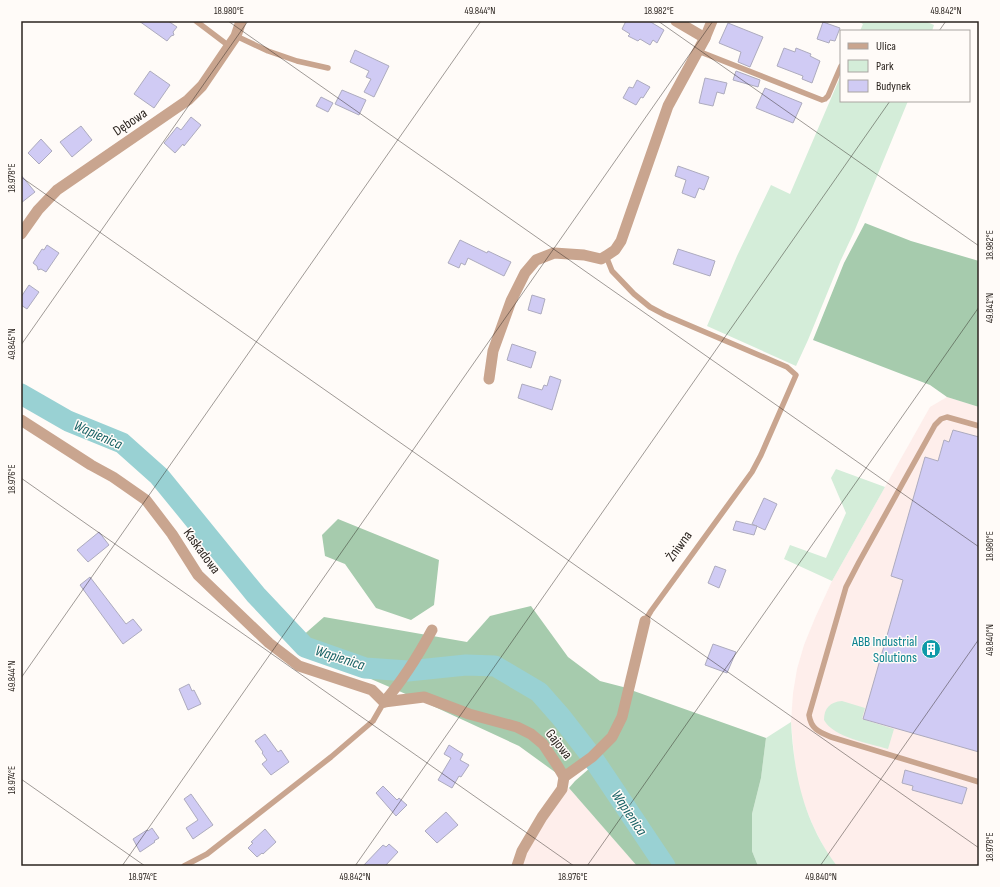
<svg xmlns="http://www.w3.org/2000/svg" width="1000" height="887" viewBox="0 0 1000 887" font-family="'Sofia Sans Condensed',sans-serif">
  <rect width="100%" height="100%" fill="#fffbf8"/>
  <g fill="#feeeeb">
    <polygon points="947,397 979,407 979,866 837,866 827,853 813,826 802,798 796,775 791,722 793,693 797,669 804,645 815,618 832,581 930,407"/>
    <polygon points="569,788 637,866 521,866 536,833 550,809"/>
  </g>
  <g fill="#d4edd9">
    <polygon points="858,21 925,21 934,25 932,31 860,31 863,24"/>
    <polygon points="841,75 841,101 908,101 854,232 840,262 808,340 796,366 707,326 737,256 771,185 790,194"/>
    <polygon points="836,469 885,487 832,581 784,559 790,545 826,558 846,513 831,478"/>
    <path d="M842,701L865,708L862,719L894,729L888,749C869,743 834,738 824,720C824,708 830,702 842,701Z"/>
    <path d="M791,722C794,776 804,822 837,866H758L752,851V814L761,778L766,738Z"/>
  </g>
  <g fill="#a6cbad">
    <polygon points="865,223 911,241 979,261 979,407 947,397 930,385 813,340 844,263"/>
    <polygon points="338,519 439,560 434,605 411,620 376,608 345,564 325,556 322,535"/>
    <polygon points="531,606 568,657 600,681 627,688 610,736 597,750 559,775 519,746 422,701 292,645 324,617 467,642 490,616"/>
    <polygon points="631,690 766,738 761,778 752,814 752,851 758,866 674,866 600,753"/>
    <polygon points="591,767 656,866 637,866 569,788 575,781"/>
  </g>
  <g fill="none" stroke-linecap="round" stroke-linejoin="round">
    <polyline stroke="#99d1d3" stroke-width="21" points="21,394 68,421 122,443 159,476 256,595 305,647 365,668 408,671 466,665 495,666 539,692 561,717 592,757 665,866"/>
  </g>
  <g fill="#d0cbf4" stroke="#adabbe">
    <polygon points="139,21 168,21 177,27 173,32 174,35 171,36 167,41"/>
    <polygon points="626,21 649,21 664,30 657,43 653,40 650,45 640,39 638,41 628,36 630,34 622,29"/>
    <polygon points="823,22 840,28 835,41 830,40 829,43 817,39"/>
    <polygon points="728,23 763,37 750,67 738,62 741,52 719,43"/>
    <polygon points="784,48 795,52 796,48 811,54 810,56 820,61 812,83 802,79 803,76 777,66"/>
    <polygon points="355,50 389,66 374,97 364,92 371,79 366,77 369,71 350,62"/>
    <polygon points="150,71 170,85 154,108 134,94"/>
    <polygon points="736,71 760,80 758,87 733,80"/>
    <polygon points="705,78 727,83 724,94 717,92 713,106 699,103"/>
    <polygon points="637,80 650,87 643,98 641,97 636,105 623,98 629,87 633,88"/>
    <polygon points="765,88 802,103 793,123 756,108"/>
    <polygon points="342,90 366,100 359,115 335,104"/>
    <polygon points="321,97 333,103 328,112 316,106"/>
    <polygon points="191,117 201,125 184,146 183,144 175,153 164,143 177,127 181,130"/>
    <polygon points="81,126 92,140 72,157 60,142"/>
    <polygon points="41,139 52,151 39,164 28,153"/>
    <polygon points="678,166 709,177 704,190 699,188 695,198 682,193 686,180 675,176"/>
    <polygon points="21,175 35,192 21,203"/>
    <polygon points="460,240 487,253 488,251 511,262 504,276 468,258 465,265 461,263 459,268 448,263"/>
    <polygon points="47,245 59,253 46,272 41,269 38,270 37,266 33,263 42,249 44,250"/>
    <polygon points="678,249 715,261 710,276 673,264"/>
    <polygon points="29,285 39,292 27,309 21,305 21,297"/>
    <polygon points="532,295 545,299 541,314 528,310"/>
    <polygon points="512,344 536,352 531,368 507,360"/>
    <polygon points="550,376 561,380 552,410 518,398 522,384 542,390 544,385 547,386"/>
    <polygon points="953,430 979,437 979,752 863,719 903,580 891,576 925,457 938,461 944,440 949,442"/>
    <polygon points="764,498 777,504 765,530 752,524"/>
    <polygon points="736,521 757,526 754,535 733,530"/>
    <polygon points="99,532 109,545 88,562 77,550"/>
    <polygon points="715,566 726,570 719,588 708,583"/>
    <polygon points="90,577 126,624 133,619 142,630 123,644 80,585"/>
    <polygon points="713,644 736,652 727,673 705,665"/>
    <polygon points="189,684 192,691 194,690 201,704 188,710 179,689"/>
    <polygon points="265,734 278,752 281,750 289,762 271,775 262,764 267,760 262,753 263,752 255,741"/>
    <polygon points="449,745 463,754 460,760 469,765 461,777 459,776 452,788 438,780 451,758 444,754"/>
    <polygon points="905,770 967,788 962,804 912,790 913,786 902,783"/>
    <polygon points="383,786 397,800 399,798 407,805 396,816 376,793"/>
    <polygon points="191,794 213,825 193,839 186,828 198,820 184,799"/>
    <polygon points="446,812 458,825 437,843 425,831"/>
    <polygon points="152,828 159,838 154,841 155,842 140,852 133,839 147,830 148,831"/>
    <polygon points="265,829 276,842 263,854 262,853 257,857 248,848 253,843 251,842"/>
    <polygon points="389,844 398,852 385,866 363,866 383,845 386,847"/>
  </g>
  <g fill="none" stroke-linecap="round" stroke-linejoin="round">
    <g stroke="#c9a58f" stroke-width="5.5">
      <polyline points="196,21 229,46"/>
      <polyline points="236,36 268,51 297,61 328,68"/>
      <polyline points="698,51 822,100 825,99 828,96 841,66"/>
      <polyline points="606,256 612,271 634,294 650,307 665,315 787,367 796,375 761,455 752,472 651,611 645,621"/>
      <path d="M979,426L947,417L941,419L935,425L859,562L846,587L809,715C811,729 819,732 831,737L979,782"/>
      <polyline points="184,866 207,854 331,757 373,721 384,702"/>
    </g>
    <g stroke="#c9a58f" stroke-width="11">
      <polyline points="676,21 705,38"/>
      <polyline points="21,234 38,210 57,190 188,100 202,86 236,36 241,21"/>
      <polyline points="489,379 493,351 511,301 525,273 536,260 554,253 584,255 601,259 606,256 615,250 621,241 668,106 705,38 712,21"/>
      <polyline points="21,420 91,465 113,477 146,500 172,534 198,575 269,643 299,666 372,690 384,702"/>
      <polyline points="384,702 424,697 469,714 517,727 531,734 543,744 557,765 564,777 562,789 542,817 522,851 517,866"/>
      <path d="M384,702C404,679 418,656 432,630"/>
      <polyline points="564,777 592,757 612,737 622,717 645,621"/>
    </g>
  </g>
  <path fill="none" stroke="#2b241f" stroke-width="1" stroke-opacity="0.45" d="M228,21L979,547M658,21L979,246M939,31L946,21M21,177L979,848M21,345L248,21M21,478L574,866M21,678L481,21M21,779L145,866M122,866L713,21M355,866L890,101M587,866L979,307M820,866L979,639"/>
  <defs>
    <g id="building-disc" transform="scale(1)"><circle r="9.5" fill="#0f9aa8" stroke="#fffbf8"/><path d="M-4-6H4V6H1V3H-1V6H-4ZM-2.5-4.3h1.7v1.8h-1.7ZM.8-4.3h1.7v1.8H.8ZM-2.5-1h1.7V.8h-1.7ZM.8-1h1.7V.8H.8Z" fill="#fff"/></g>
  </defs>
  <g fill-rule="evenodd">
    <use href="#building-disc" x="931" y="649"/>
  </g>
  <g text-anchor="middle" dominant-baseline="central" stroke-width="3" stroke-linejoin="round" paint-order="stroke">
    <g font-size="14" fill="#2b241f" stroke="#fffbf8">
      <text transform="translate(130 122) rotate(-34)">Dębowa</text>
      <text transform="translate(679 546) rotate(-54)">Żniwna</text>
      <text transform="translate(202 551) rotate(54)">Kaskadowa</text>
      <text transform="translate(559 744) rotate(52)">Gajowa</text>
    </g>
    <g font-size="14" fill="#0d838f" stroke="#fffbf8" text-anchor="end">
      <text x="917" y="641">ABB Industrial<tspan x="917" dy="16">Solutions</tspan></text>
    </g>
    <g font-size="15" font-style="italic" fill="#186265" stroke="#fffbf8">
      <text transform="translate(98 435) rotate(24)">Wapienica</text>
      <text transform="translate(340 658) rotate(18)">Wapienica</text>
      <text transform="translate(629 813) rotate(56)">Wapienica</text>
    </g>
  </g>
  <rect width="1000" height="887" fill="none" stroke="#fffbf8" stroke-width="44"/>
  <rect x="840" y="30" width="130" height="72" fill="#fffbf8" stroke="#aaa5a1"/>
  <rect x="848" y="43" width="20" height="6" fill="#c9a58f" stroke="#aaa5a1"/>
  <text x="876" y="50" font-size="12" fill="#2b241f">Ulica</text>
  <rect x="848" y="60" width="20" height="12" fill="#d4edd9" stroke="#aaa5a1"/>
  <text x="876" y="70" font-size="12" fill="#2b241f">Park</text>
  <rect x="848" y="80" width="20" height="12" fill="#d0cbf4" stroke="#aaa5a1"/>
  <text x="876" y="90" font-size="12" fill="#2b241f">Budynek</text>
  <rect x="22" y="22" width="956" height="843" fill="none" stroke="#2b241f" stroke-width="1.5"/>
  <g font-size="10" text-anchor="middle" fill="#2b241f">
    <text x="229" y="14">18.980°E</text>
    <text x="480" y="14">49.844°N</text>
    <text x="659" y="14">18.982°E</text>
    <text x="946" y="14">49.842°N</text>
    <text transform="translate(11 178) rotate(-90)" y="4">18.978°E</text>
    <text transform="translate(989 245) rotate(-90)" y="4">18.982°E</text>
    <text transform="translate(989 308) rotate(-90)" y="4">49.841°N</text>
    <text transform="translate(11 344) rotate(-90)" y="4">49.845°N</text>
    <text transform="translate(11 479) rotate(-90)" y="4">18.976°E</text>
    <text transform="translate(989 546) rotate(-90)" y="4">18.980°E</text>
    <text transform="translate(989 640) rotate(-90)" y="4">49.840°N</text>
    <text transform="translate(11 676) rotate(-90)" y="4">49.844°N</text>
    <text transform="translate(11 780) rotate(-90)" y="4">18.974°E</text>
    <text transform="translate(989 847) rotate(-90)" y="4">18.978°E</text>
    <text x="143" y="880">18.974°E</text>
    <text x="355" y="880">49.842°N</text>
    <text x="573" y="880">18.976°E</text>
    <text x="821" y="880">49.840°N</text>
  </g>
</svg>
